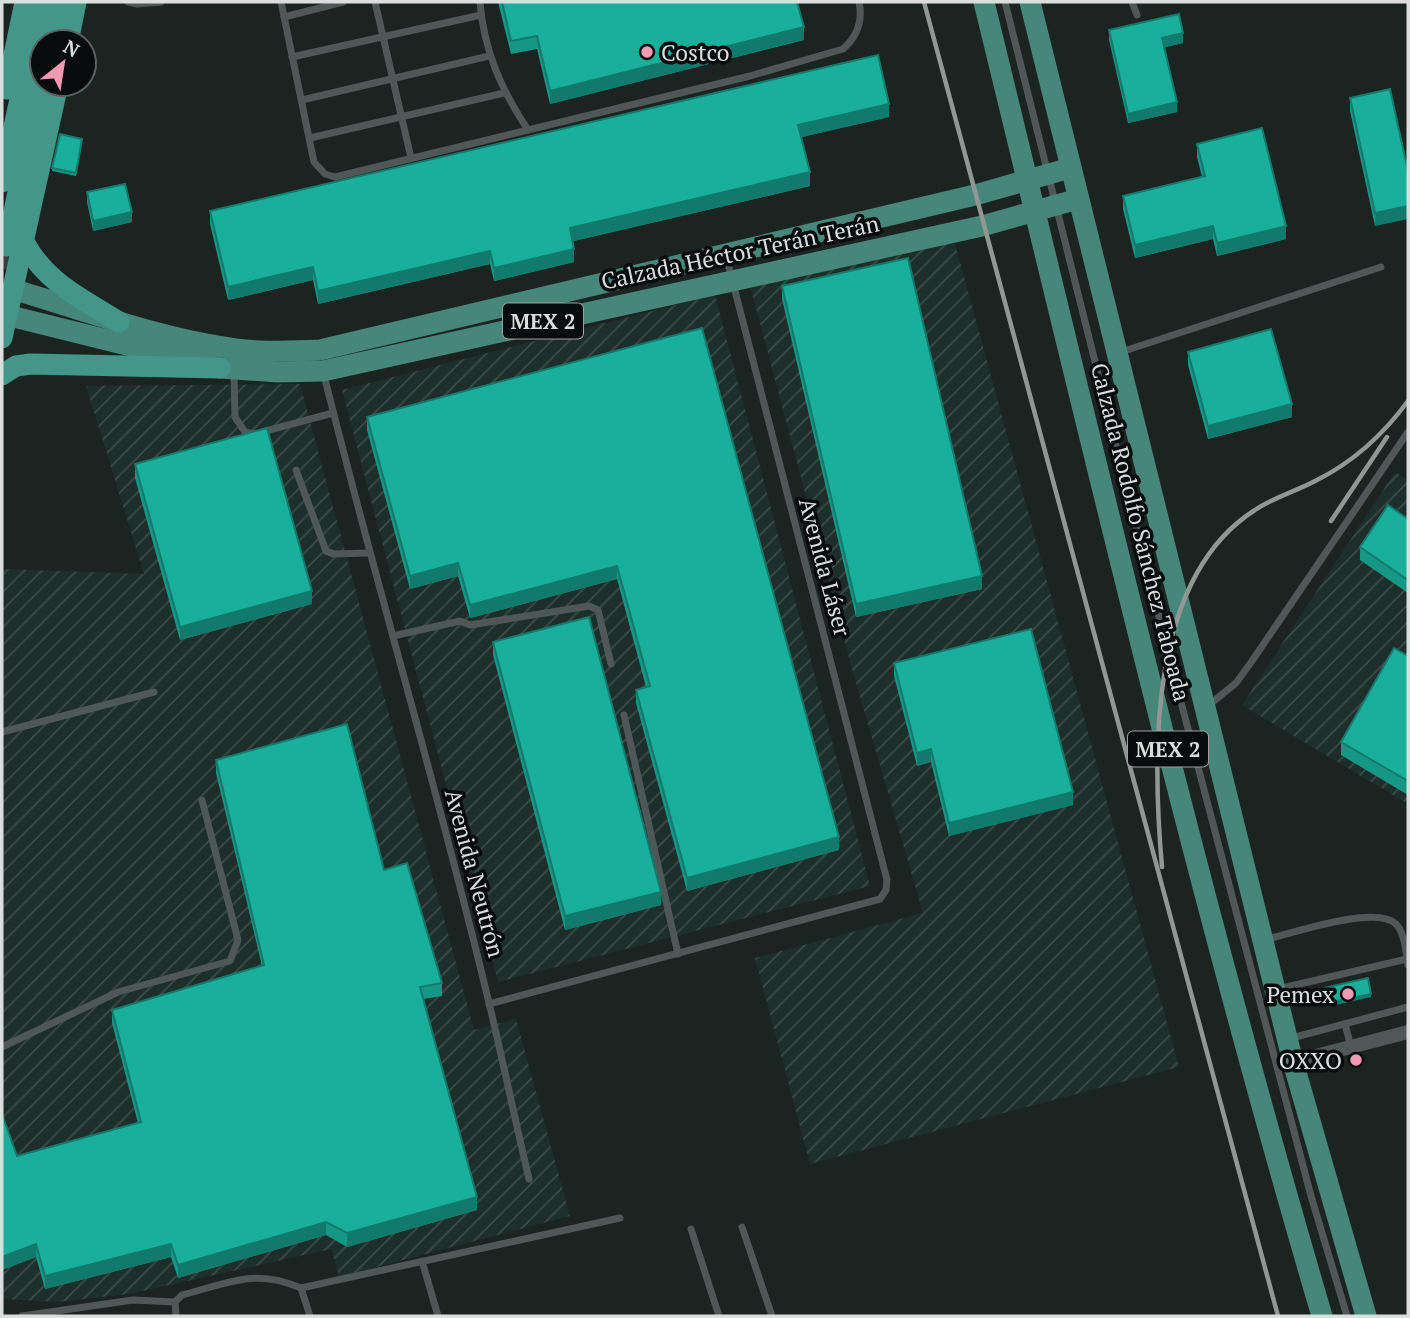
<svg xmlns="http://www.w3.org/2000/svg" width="1410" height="1318" viewBox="0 0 1410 1318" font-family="'PT Serif',serif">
  <defs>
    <pattern id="industrial-furrows" width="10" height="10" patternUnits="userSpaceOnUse" patternTransform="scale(1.75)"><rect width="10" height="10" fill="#1e2e2a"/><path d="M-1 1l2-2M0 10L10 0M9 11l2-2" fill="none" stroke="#3e4c48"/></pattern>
  </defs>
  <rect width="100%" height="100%" fill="#1c2422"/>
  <g fill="url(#industrial-furrows)">
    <polygon points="954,240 1179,1067 810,1164 755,958 923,913 852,669 750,286"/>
    <polygon points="715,295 870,886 498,982 342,390"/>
    <polygon points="300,384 474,1030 516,1019 570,1216 339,1277 331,1249 129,1294 57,1302 2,1299 2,569 144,574 86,386"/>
    <polygon points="1395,472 1408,480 1408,804 1242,705"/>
  </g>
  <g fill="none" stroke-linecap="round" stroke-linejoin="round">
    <polyline stroke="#38403e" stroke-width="21" stroke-dasharray="21 10" stroke-linecap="butt" points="2,268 7,246"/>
    <g stroke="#4f5856" stroke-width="7">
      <polyline points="128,2 137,4 161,2"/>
      <path d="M281,2L314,162L325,174L335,177L750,76L843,49C858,36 863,21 859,2"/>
      <polyline points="375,2 411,158"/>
      <path d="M480,2C484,51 501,89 528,130"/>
      <polyline points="1005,2 1167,649 1311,1196 1347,1316"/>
      <polyline points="1132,2 1137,15"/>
      <polyline points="284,17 343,2"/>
      <polyline points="292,57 481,15"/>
      <polyline points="302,100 489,56"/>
      <polyline points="310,138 504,93"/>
      <polyline points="1121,352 1381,267"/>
      <polyline points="234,370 235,417 245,432 254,434 333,413"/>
      <path d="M324,375C376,585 439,793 489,1003C503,1061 515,1120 529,1179"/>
      <polyline points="296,470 326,551 333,554 368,553"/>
      <polyline points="393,636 460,621 470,625 589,606 598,610 611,664"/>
      <polyline points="1209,705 1236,683 1252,661 1408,432"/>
      <polyline points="624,715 678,954"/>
      <polyline points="2,732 154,692"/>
      <path d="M1264,940C1290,934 1376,904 1396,924C1405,933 1406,953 1408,965"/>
      <polyline points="1278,989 1407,959"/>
      <polyline points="489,1004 880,899 886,890 887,880 726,256"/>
      <polyline points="1345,1024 1351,1047"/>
      <polyline points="1288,1039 1408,1007"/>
      <polyline points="2,1047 118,992 230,961 238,940 202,800"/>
      <polyline points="742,1227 772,1316"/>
      <polyline points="691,1229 719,1316"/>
      <polyline points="422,1261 438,1316"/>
      <polyline points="301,1288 310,1316"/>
      <polyline points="22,1316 133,1300 175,1302"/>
      <path d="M176,1316L175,1302L182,1295C229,1283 254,1268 301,1288L620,1218"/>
    </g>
    <polyline stroke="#4f5856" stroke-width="14" points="1293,1062 1408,1032"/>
    <g stroke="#46867b" stroke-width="21">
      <path d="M984,2C1091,441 1194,882 1322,1316"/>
      <polyline points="1030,2 1293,1062 1366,1316"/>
      <path d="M12,289C83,310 155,337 229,348C259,353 289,351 320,350L975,195L1070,168"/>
      <polyline points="6,315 220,368 278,372 323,371 982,226 1078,199"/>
    </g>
    <g stroke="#439688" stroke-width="21">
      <polyline points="49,42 57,2"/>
      <polyline points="68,42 76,2"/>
      <polyline points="7,89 25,2"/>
      <polyline points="2,182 41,2"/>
      <path d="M24,242C46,283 81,298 119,322"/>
      <polyline points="7,246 42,73"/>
      <polyline points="2,338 58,84"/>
      <polyline points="2,375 16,366 31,364 220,368"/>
    </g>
    <g stroke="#919795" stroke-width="4.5">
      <polyline points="924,2 1278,1316"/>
      <polyline points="1331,521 1387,437"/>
      <path d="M1162,867C1152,755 1148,578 1255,510C1274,497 1297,491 1317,480C1355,461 1383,435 1408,401"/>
    </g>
  </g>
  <g fill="#169684">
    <polygon points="498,2 797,2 804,40 550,104 537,49 511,54"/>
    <polygon points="1109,30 1183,43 1165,47 1177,112 1128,123 1109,40"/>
    <polygon points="1350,98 1408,171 1375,226 1350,111"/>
    <polygon points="889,117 801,137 810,186 573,241 574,262 494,281 490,264 318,304 313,280 228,300 210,224 210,211"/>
    <polygon points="82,142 76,176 52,171 52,168"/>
    <polygon points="1197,144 1286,239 1217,256 1213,239 1135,258 1123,209 1123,196 1202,177 1197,157"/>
    <polygon points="87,192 132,222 93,231 87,202"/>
    <polygon points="782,286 982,589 856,617 782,299"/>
    <polygon points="702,328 839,850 687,891 636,703 636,690 646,687 617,579 470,618 458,576 410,589 367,430 367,417"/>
    <polygon points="1188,352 1292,417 1208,439 1188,365"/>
    <polygon points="135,464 312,604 180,640 135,478"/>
    <polygon points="1408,519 1408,593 1360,560 1360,547"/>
    <polygon points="493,642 661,905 565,930 493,655"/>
    <polygon points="1408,656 1408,795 1341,755 1341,742"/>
    <polygon points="894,663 1073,805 949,836 931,762 917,766 894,676"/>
    <polygon points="216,760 384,870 442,983 442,996 424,999 477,1210 347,1247 326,1235 178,1278 171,1257 45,1289 36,1257 2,1270 2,1114 17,1156 138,1123 112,1023 112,1010 262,966 216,773"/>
  </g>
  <g fill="#127a6c">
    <polygon points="804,27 804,40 550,104 550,91"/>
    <polygon points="1183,33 1183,43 1162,48 1162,38"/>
    <polygon points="1177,102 1177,112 1128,123 1128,114"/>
    <polygon points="889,104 889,117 798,138 798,125"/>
    <polygon points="810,172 810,186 570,242 570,228"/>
    <polygon points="1408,206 1408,219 1375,226 1375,213"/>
    <polygon points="132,212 132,222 93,231 93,221"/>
    <polygon points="1213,226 1213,239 1135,258 1135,245"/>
    <polygon points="1286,226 1286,239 1217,256 1217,243"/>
    <polygon points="574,249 574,262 494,281 494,268"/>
    <polygon points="490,251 490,264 318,304 318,291"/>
    <polygon points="313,267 313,280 228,300 228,287"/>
    <polygon points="1292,404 1292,417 1208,439 1208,426"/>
    <polygon points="458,563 458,576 410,589 410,576"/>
    <polygon points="617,566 617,579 470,618 470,605"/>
    <polygon points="982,576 982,589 856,617 856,604"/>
    <polygon points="312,591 312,604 180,640 180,627"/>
    <polygon points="931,749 931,762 917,766 917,753"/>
    <polygon points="1073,792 1073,805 949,836 949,823"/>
    <polygon points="839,837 839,850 687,891 687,878"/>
    <polygon points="661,892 661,905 565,930 565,916"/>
    <polygon points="1371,994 1371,997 1327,1007 1327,1003"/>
    <polygon points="477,1197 477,1210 347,1247 347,1233"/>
    <polygon points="326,1222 326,1235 178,1278 178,1265"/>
    <polygon points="36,1244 36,1257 2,1270 2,1257"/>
    <polygon points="171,1244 171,1257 45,1289 45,1276"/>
  </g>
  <g fill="#19af9a" stroke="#127a6c" stroke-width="2">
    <polygon points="502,2 797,2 804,27 550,91 537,36 511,41"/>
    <polygon points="1179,14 1183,33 1162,38 1177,102 1128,114 1109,30"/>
    <polygon points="878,55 889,104 798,125 810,172 570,228 574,249 494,268 490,251 318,291 313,267 228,287 210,211"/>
    <polygon points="1390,89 1408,171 1408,206 1375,213 1350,98"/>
    <polygon points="1262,128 1286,226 1217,243 1213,226 1135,245 1123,196 1205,176 1197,144"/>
    <polygon points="60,134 82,139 76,173 52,168"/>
    <polygon points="125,184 132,212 93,221 87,192"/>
    <polygon points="908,258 982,576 856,604 782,286"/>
    <polygon points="702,328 839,837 687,878 636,690 650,686 617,566 470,605 458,563 410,576 367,417"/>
    <polygon points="1271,329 1292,404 1208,426 1188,352"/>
    <polygon points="267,428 312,591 180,627 135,464"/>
    <polygon points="1388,505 1408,519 1408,580 1360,547"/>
    <polygon points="589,617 661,892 565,916 493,642"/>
    <polygon points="1031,629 1073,792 949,823 931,749 917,753 894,663"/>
    <polygon points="1394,648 1408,656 1408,781 1341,742"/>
    <polygon points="347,724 384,870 407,863 442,983 420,987 477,1197 347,1233 326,1222 178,1265 171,1244 45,1276 36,1244 2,1257 2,1114 17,1156 141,1122 112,1010 264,965 216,760"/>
    <polygon points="1368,978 1371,994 1327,1003 1324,988"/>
  </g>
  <g fill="#f09ab5" stroke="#090c0c" stroke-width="2.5">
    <circle cx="647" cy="52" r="7"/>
    <circle cx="1348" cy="994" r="7"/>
    <circle cx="1356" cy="1060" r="7"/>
  </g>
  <g text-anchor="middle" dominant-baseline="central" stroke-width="7" stroke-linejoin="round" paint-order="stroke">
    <g fill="#090c0c" stroke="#9ba09e" stroke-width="2">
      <rect x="503" y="303.5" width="80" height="35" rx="5"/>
      <rect x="1128" y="731.5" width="80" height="35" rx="5"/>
    </g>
    <g font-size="21" font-weight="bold" fill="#dadfdd">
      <text x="543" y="321">MEX 2</text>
      <text x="1168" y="749">MEX 2</text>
    </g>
    <g font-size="23" fill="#dadfdd" stroke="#090c0c" text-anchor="end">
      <text x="661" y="52" text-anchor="start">Costco</text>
      <text x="1334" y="994">Pemex</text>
      <text x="1342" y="1060">OXXO</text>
    </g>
    <g font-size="23" fill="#dadfdd" stroke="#090c0c">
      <text transform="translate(740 252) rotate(-12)">Calzada Héctor Terán Terán</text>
      <text transform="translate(1141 532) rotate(76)">Calzada Rodolfo Sánchez Taboada</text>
      <text transform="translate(825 567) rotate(75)">Avenida Láser</text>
      <text transform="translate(475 873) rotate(75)">Avenida Neutrón</text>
    </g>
  </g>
  <rect width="1410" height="1318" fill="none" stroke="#dadfdd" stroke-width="7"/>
  <g transform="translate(63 63) rotate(30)"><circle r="33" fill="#090c0c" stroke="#5d6060" stroke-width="2"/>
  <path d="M0-5L12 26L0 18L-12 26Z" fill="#f09ab5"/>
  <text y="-10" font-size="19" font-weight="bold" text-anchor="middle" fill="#dadfdd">N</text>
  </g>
</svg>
